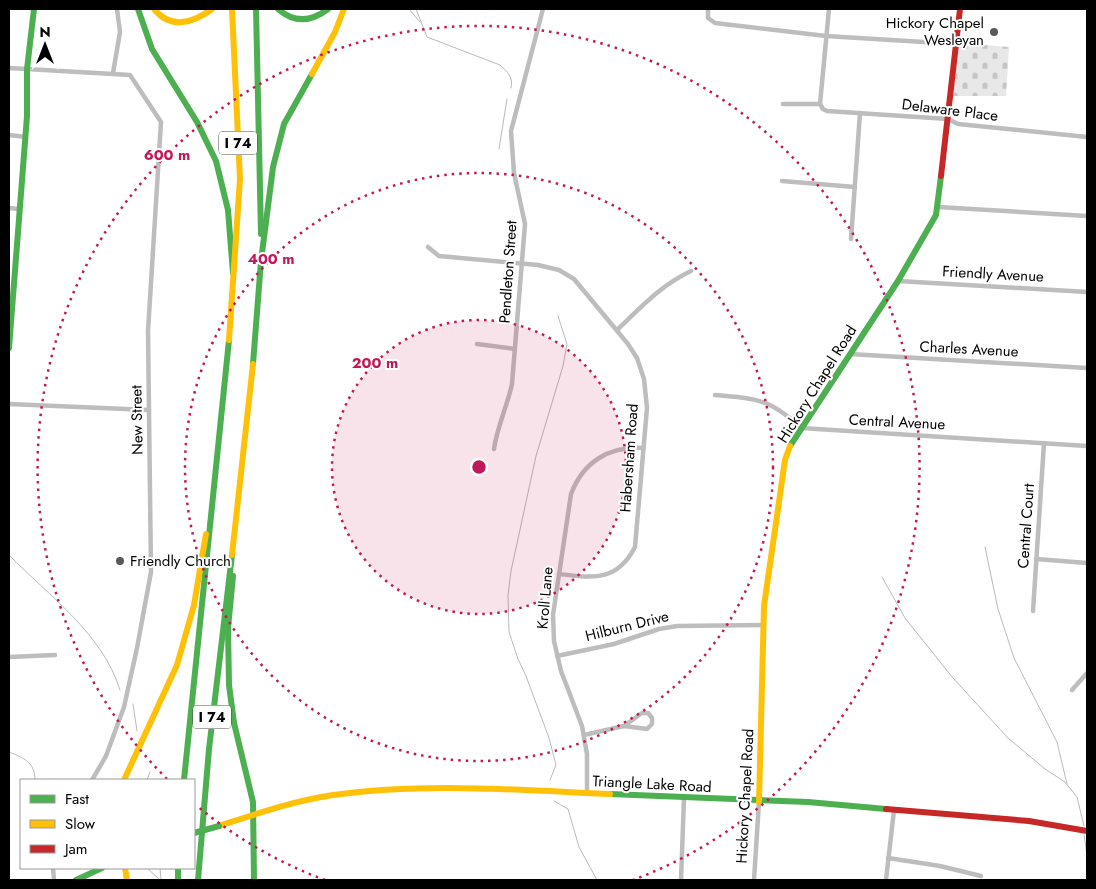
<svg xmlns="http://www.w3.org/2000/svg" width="1096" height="889" viewBox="0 0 1096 889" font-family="Jost,sans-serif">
  <defs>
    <pattern id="cemetery-stones" width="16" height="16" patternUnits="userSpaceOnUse" patternTransform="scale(1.25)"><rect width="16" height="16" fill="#e8e8e8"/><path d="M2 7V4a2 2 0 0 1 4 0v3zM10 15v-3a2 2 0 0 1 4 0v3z" fill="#c5c5c5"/></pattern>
  </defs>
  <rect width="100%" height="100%" fill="#fff"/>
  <polygon fill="url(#cemetery-stones)" points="959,43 1009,47 1006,96 953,96"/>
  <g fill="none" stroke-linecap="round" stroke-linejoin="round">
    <g stroke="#bababa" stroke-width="1">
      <polyline points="409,9 420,22"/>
      <path d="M416,9L427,37L500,65C507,71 514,78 511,88"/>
      <polyline points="499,149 507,99"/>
      <polyline points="985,547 998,609 1014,658 1057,742 1067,784"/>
      <path d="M9,555C48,595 103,634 120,690"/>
      <polyline points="882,577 905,618 953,678 1008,738 1045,769 1065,782 1077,797 1084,826"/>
      <polyline points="133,704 137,731"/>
      <path d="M9,752C24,758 35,762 35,780"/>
      <polyline points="147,780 150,772"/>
      <polyline points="550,780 556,765 549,738 526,676 518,659 509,632 508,595 511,571 536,456 563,366 567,344 558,316"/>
      <polyline points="554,801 568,809 579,847 597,880"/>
      <polyline points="1084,835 1087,855"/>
      <polyline points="147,868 160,880"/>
      <polyline points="160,868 161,879"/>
    </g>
    <g stroke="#bdbdbd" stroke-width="4.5">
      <polyline points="708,9 708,18 715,23 826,36 956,44"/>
      <polyline points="9,68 130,75 161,122 148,331 151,572 137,648 124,707 106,756 92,780"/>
      <polyline points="113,73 120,32 117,9"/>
      <polyline points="783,104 820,104"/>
      <polyline points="820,104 823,109 827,111 948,119 958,124 1087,137"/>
      <polyline points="820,104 829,9"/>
      <polyline points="9,135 26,137"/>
      <polyline points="782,181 855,187"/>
      <polyline points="938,207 1087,216"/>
      <polyline points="9,208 19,209"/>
      <polyline points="851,239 860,113"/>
      <path d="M428,247L439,256L538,265L559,270L574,279L628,344L637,358L644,379L647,408L635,547C617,582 593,578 559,574"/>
      <polyline points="898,281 1087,292"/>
      <path d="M617,330C640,308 661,285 691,271"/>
      <polyline points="477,344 515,349"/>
      <polyline points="850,354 1087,368"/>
      <path d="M715,395C757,399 769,398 801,428L1087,446"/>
      <polyline points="9,404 149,410"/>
      <path d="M494,449C497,427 507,407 512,384L525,224L514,173L511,131L543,9"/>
      <polyline points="1036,559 1087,563"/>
      <polyline points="1033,611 1044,443"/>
      <polyline points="557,656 614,644 659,629 677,626 763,625"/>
      <polyline points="9,657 55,655"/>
      <polyline points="1072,690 1087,673"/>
      <polyline points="584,735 624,726 642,713 648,713 652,718 652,724 647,729 624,726"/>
      <path d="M587,794V754L582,726L561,671L554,641L553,615L571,494C583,462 609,446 643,448"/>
      <polyline points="888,858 940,866 981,876"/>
      <polyline points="53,868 54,880"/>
      <polyline points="681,880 684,798"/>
      <polyline points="754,880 759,802"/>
      <polyline points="886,880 894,810"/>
    </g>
    <g stroke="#4caf50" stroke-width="6">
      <polyline points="138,9 152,49 197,122 216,161 228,210 233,273"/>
      <polyline points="256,9 261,234"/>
      <path d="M278,9C294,23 311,22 328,9"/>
      <polyline points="9,348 27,116 27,69 34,9"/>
      <polyline points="253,364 261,261 273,167 284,124 312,74"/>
      <polyline points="790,446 898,281 936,215 941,176"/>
      <polyline points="233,576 228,628 229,685 234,723 253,802 254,880"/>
      <polyline points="184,780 229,340"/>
      <polyline points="610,794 808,802 886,809"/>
      <polyline points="178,868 178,880"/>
      <polyline points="76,880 102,868"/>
      <polyline points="198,880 209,749 232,555"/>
    </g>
    <g stroke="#ffc107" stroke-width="6">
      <path d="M154,9C171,30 193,23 212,9"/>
      <polyline points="312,74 335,32 344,9"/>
      <polyline points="229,340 240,179 232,9"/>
      <polyline points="232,555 253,364"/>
      <polyline points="124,780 177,665 194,605 206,534"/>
      <polyline points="759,802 764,606 785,460 790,446"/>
      <path d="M219,826C256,814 293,801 333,795C424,782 518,790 610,794"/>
      <polyline points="125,868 127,880"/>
    </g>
    <g stroke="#c62828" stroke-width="6">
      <polyline points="941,176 960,9"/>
      <polyline points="886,809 1029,821 1087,831"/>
    </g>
    <polyline stroke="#4caf50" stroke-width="6" points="194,833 219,826"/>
  </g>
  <circle cx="479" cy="467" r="147" fill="#c2185b" fill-opacity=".12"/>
  <g fill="none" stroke="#c2185b" stroke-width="2.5" stroke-dasharray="2.5 5">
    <circle cx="479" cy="467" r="147"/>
    <circle cx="479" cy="467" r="294"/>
    <path d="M325 880A441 441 0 0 1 196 805M167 779A441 441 0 1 1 633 880"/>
  </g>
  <g fill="#595959" stroke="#fff" stroke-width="2">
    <circle cx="994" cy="32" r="5"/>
    <circle cx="120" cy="561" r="5"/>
  </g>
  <g text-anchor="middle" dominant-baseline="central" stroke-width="4" stroke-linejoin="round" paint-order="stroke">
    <g fill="#fff" stroke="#4c4c4c" stroke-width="1">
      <rect x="219" y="131.5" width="38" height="23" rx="4"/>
      <rect x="193" y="705.5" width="38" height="23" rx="4"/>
    </g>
    <g font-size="14" font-weight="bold" fill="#000">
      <text x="238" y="143">I 74</text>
      <text x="212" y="717">I 74</text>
    </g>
    <g font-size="15" fill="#000" stroke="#fff" text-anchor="end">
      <text x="984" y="23">Hickory Chapel<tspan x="984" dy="17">Wesleyan</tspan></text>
      <text x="130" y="561" text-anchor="start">Friendly Church</text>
    </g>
    <g font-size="15" fill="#000" stroke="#fff">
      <text transform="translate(950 110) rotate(7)">Delaware Place</text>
      <text transform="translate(508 272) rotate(-86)">Pendleton Street</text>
      <text transform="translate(993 274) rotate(3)">Friendly Avenue</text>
      <text transform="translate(969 349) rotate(3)">Charles Avenue</text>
      <text transform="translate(817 384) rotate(-58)">Hickory Chapel Road</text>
      <text transform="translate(137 420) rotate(-91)">New Street</text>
      <text transform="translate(897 422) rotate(3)">Central Avenue</text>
      <text transform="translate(629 458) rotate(-86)">Habersham Road</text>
      <text transform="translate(1026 526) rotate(-86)">Central Court</text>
      <text transform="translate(545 598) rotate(-85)">Kroll Lane</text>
      <text transform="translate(627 626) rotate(-14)">Hilburn Drive</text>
      <text transform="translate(652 784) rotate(3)">Triangle Lake Road</text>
      <text transform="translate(745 796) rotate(-87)">Hickory Chapel Road</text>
    </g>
  </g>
  <circle cx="479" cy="467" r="8" fill="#c2185b" stroke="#fff" stroke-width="2.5"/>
  <g font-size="15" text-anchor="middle" font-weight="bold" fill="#c2185b" stroke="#fff" stroke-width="4" stroke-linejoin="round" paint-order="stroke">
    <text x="167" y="160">600 m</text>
    <text x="271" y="264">400 m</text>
    <text x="375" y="368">200 m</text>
  </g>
  <rect width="1096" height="889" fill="none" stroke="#000000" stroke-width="20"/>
  <rect x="20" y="779" width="175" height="90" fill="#ffffff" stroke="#999999"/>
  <rect x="30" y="795" width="25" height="8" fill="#4caf50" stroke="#999999"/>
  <text x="65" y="804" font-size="15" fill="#000000">Fast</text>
  <rect x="30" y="820" width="25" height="8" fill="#ffc107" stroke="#999999"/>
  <text x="65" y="829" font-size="15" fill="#000000">Slow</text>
  <rect x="30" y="845" width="25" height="8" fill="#c62828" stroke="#999999"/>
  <text x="65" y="854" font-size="15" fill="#000000">Jam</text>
  <g transform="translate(45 45)" stroke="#ffffff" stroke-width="4" paint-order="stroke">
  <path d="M0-4L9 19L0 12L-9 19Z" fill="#000000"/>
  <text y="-8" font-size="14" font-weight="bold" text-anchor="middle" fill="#000000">N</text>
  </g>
</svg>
